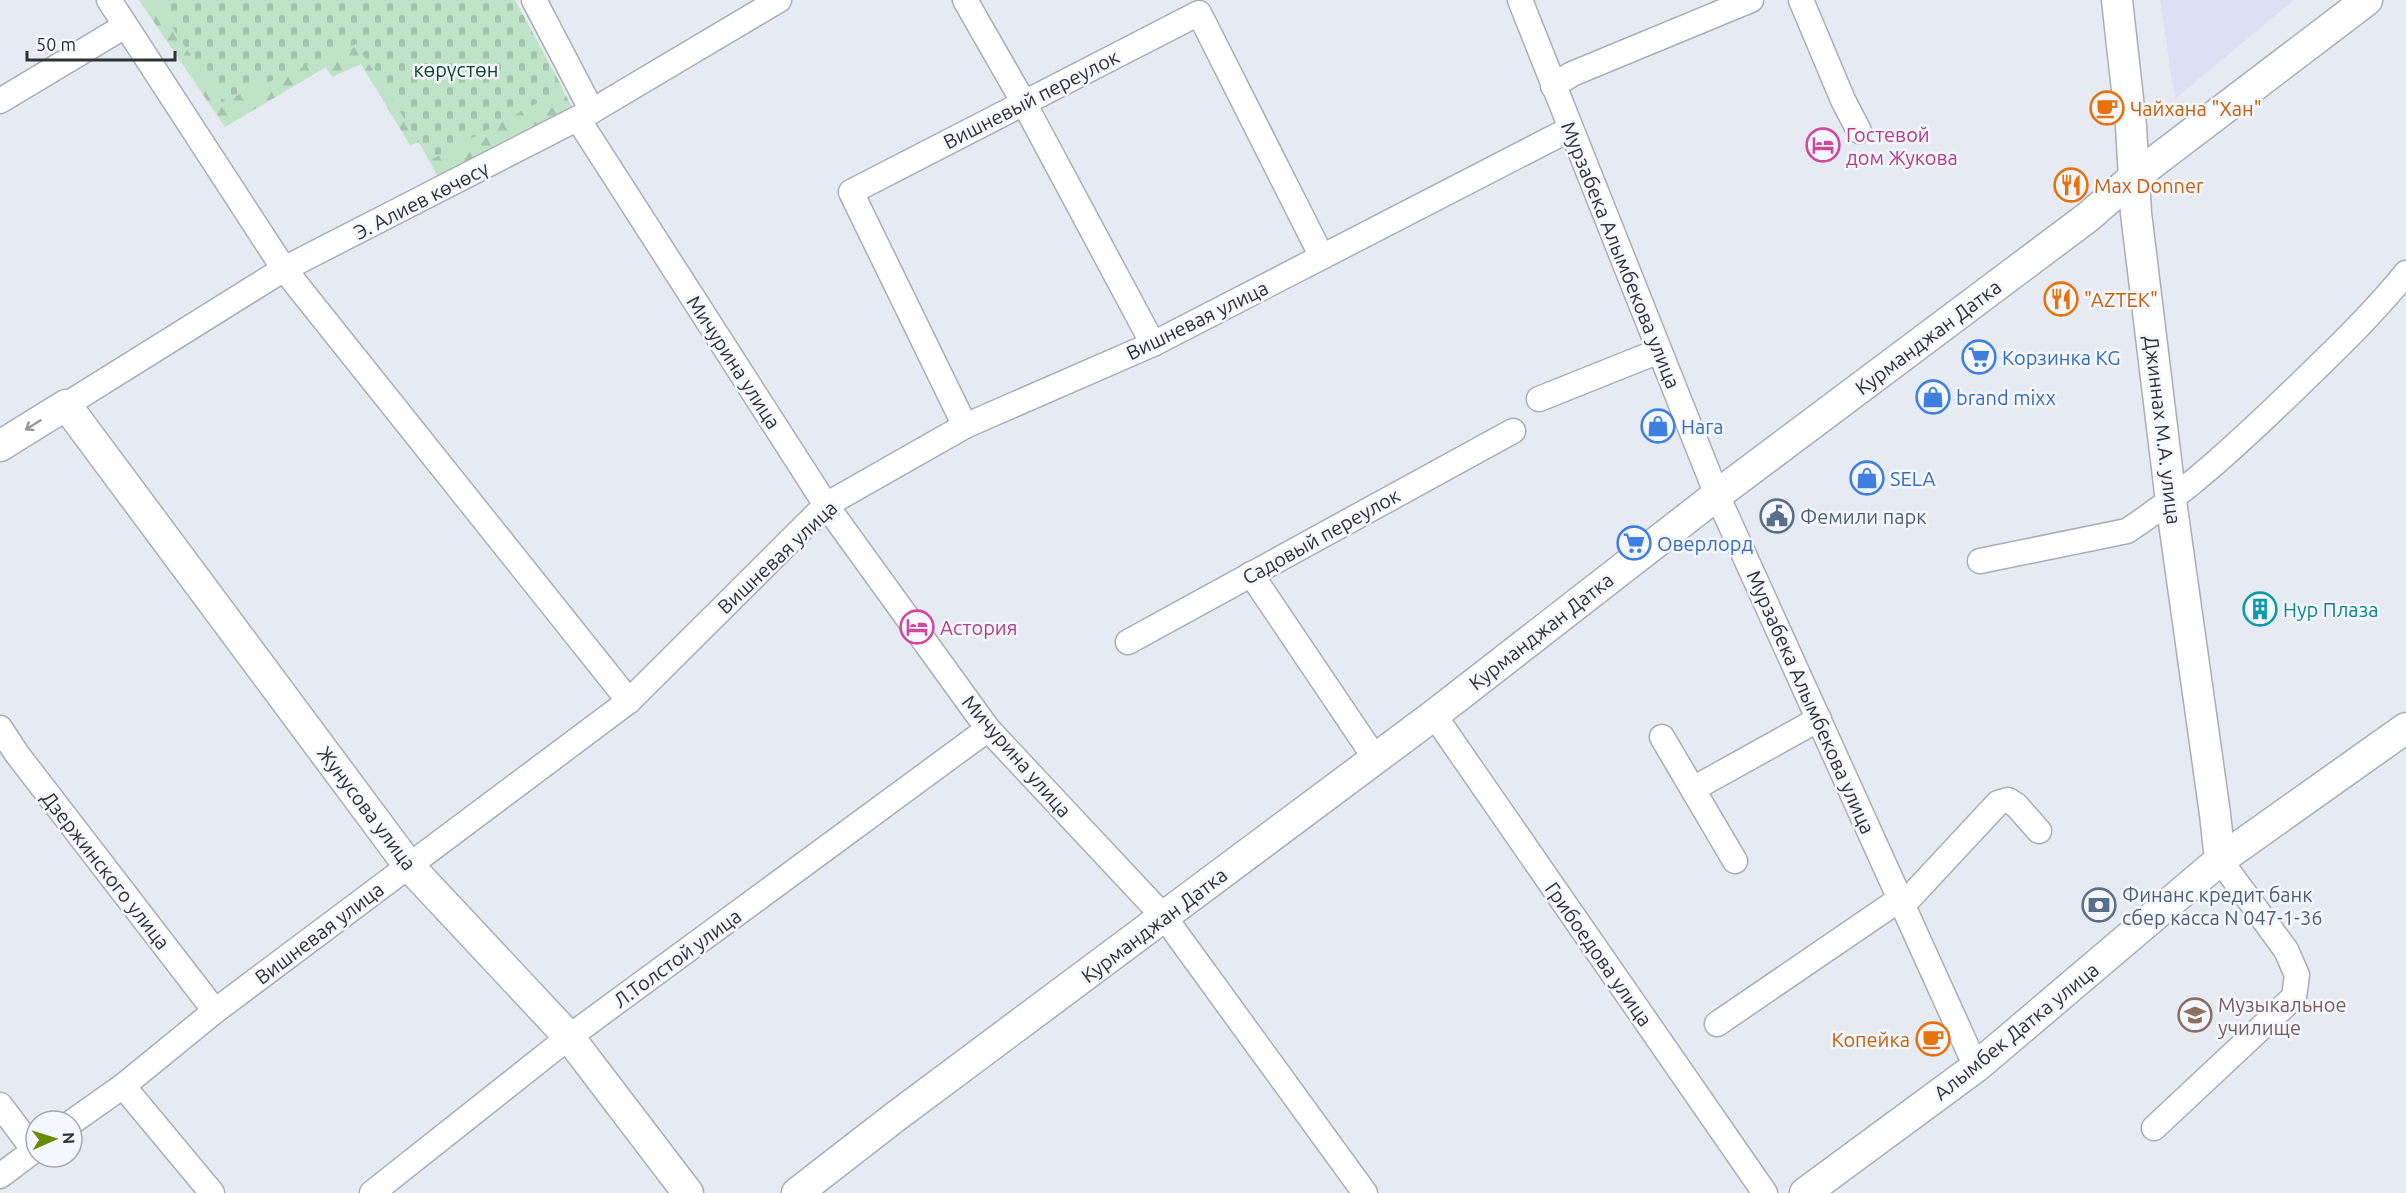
<svg xmlns="http://www.w3.org/2000/svg" width="2406" height="1193" viewBox="0 0 2406 1193" font-family="Ubuntu,sans-serif">
  <defs>
    <pattern id="forest-firs" width="22" height="20" patternUnits="userSpaceOnUse" patternTransform="scale(1.5)"><rect width="22" height="20" fill="#bee3c6"/><path d="M5 1l3.5 6h-7zM16 11l3.5 6h-7z" fill="#a4c3ab"/></pattern>
    <pattern id="cemetery-stones" width="16" height="16" patternUnits="userSpaceOnUse" patternTransform="scale(1.5)"><rect width="16" height="16" fill="#bee3c6"/><path d="M2 7V4a2 2 0 0 1 4 0v3zM10 15v-3a2 2 0 0 1 4 0v3z" fill="#a4c3ab"/></pattern>
  </defs>
  <rect width="100%" height="100%" fill="#e6eaf3"/>
  <polygon fill="#dbe1f2" points="2160,0 2294,0 2175,99"/>
  <polygon fill="url(#forest-firs)" points="139,0 512,0 575,112 439,179 419,142 410,145 361,64 332,77 326,67 225,127"/>
  <polygon fill="url(#cemetery-stones)" points="154,0 515,0 563,89 431,160 356,44 222,102"/>
  <g fill="none" stroke-linecap="round" stroke-linejoin="round">
    <g stroke="#aaadb7" stroke-width="27">
      <g id="minor">
        <polyline points="109,0 284,269 629,701"/>
        <polyline points="534,0 592,111"/>
        <polyline points="965,0 1024,103 1153,344"/>
        <polyline points="1520,0 1717,495 1976,1067"/>
        <polyline points="1801,0 1843,100 1859,131"/>
        <polyline points="1553,86 1572,74 1751,0"/>
        <polyline points="0,101 125,26"/>
        <polyline points="578,119 826,505 988,729 1165,918 1365,1193"/>
        <polyline points="1539,399 1659,351"/>
        <polyline points="66,405 284,269 592,111 779,0"/>
        <polyline points="965,426 851,192 1199,13 1322,257"/>
        <path d="M1980,561L2127,531C2189,490 2242,440 2295,389C2335,350 2371,316 2406,273"/>
        <polyline points="1251,574 1375,758"/>
        <polyline points="1128,642 1513,431"/>
        <polyline points="1434,715 1765,1193"/>
        <polyline points="0,728 17,754 215,1011"/>
        <polyline points="1662,737 1735,861"/>
        <polyline points="1693,789 1819,719"/>
        <polyline points="1903,905 1998,803 2008,800 2016,805 2039,831"/>
        <polyline points="1717,1024 1900,899"/>
        <polyline points="123,1086 212,1193"/>
        <polyline points="0,1105 34,1150"/>
        <polyline points="72,1122 123,1086 215,1011 629,701 826,505 965,426 1153,344 1570,129"/>
        <polyline points="2154,1128 2294,997 2297,975 2286,950 2220,860"/>
        <polyline points="0,1176 36,1149"/>
        <polyline points="372,1193 569,1037 988,729"/>
      </g>
    </g>
    <g stroke="#aaadb7" stroke-width="33">
      <g id="major">
        <polyline points="2117,0 2131,126 2136,213 2171,501 2215,814 2220,860"/>
        <polyline points="0,446 66,405 409,866 569,1037 688,1193"/>
        <polyline points="797,1193 895,1117 1434,715 1717,495 2088,217 2133,178 2367,0"/>
        <polyline points="1805,1193 1976,1067 2220,860 2406,728"/>
      </g>
    </g>
    <use href="#minor" stroke="#fff" stroke-width="24"/>
    <use href="#major" stroke="#fff" stroke-width="30"/>
  </g>
  <defs><path id="oneway-shaft" d="M-6 0H5M1.5-3L5.5 0L1.5 3" fill="none" stroke-width="1.6" stroke-linecap="round" stroke-linejoin="round" transform="scale(1.5)"/></defs>
  <use stroke="#97989a" href="#oneway-shaft" transform="translate(33 425) rotate(148)"/>
  <defs>
    <g id="cafe-ring" transform="scale(1.725)"><circle r="9.5" fill="#f4f7ff" stroke="#e8710a" stroke-width="1.5"/><path d="M-5.5-4.5H6V0H3Q3 3.5 0 3.5H-2.5Q-5.5 3.5-5.5 0ZM3-3.2v2h1.7v-2ZM-6 4.5H4V6H-6Z" fill="#e8710a"/></g>
    <g id="hotel-ring" transform="scale(1.725)"><circle r="9.5" fill="#f4f7ff" stroke="#d1479c" stroke-width="1.5"/><path d="M-6-4.5h1.5V1H6V5H4.5V3h-9V5H-6ZM-4 0a1.8 1.8 0 1 1 3.6 0ZM.5 0V-2.5h3Q6-2.5 6 0Z" fill="#d1479c"/></g>
    <g id="restaurant-ring" transform="scale(1.725)"><circle r="9.5" fill="#f4f7ff" stroke="#e8710a" stroke-width="1.5"/><path d="M-5-6h1v4h1v-4h1v4h1v-4h1v5L-1.5 .5V6h-2V.5L-5-1ZM5-6V6H3V1.5H1.5Q1.5-4 5-6Z" fill="#e8710a"/></g>
    <g id="supermarket-ring" transform="scale(1.725)"><circle r="9.5" fill="#f4f7ff" stroke="#3f7fe0" stroke-width="1.5"/><path d="M-6-5.5h2.5l.6 2H6L4.5 2H-2.5L-4.4-4H-6ZM-1.5 3.2a1.3 1.3 0 1 0 .1 0ZM3 3.2a1.3 1.3 0 1 0 .1 0Z" fill="#3f7fe0"/></g>
    <g id="shop-ring" transform="scale(1.725)"><circle r="9.5" fill="#f4f7ff" stroke="#3f7fe0" stroke-width="1.5"/><path d="M-5-2.5h2.3a2.7 3.5 0 0 1 5.4 0H5L5.5 6h-11ZM-1.5-2.5h3a1.5 2.3 0 0 0-3 0Z" fill="#3f7fe0"/></g>
    <g id="civic-ring" transform="scale(1.725)"><circle r="9.5" fill="#f4f7ff" stroke="#5c6f8a" stroke-width="1.5"/><path d="M-.6-6.5H3V-4.5H.6V-3L4-1V1h2V6H-6V1h2V-1L-.6-3ZM-1.2 2.5V6h2.4V2.5Z" fill="#5c6f8a"/></g>
    <g id="building-ring" transform="scale(1.725)"><circle r="9.5" fill="#f4f7ff" stroke="#0f9aa8" stroke-width="1.5"/><path d="M-4-6H4V6H1V3H-1V6H-4ZM-2.5-4.3h1.7v1.8h-1.7ZM.8-4.3h1.7v1.8H.8ZM-2.5-1h1.7V.8h-1.7ZM.8-1h1.7V.8H.8Z" fill="#0f9aa8"/></g>
    <g id="bank-ring" transform="scale(1.725)"><circle r="9.5" fill="#f4f7ff" stroke="#5c6f8a" stroke-width="1.5"/><path d="M-6-4H6V4H-6ZM0-2.3a2.3 2.3 0 1 0 0 4.6a2.3 2.3 0 1 0 0-4.6Z" fill="#5c6f8a"/></g>
    <g id="school-ring" transform="scale(1.725)"><circle r="9.5" fill="#f4f7ff" stroke="#8d6e63" stroke-width="1.5"/><path d="M0-5L7-2L0 1L-7-2ZM-4 1L0 2.5L4 1V4Q0 6-4 4Z" fill="#8d6e63"/></g>
  </defs>
  <g fill-rule="evenodd">
    <use href="#cafe-ring" x="2107" y="108"/>
    <use href="#hotel-ring" x="1823" y="145"/>
    <use href="#restaurant-ring" x="2071" y="185"/>
    <use href="#restaurant-ring" x="2061" y="299"/>
    <use href="#supermarket-ring" x="1979" y="357"/>
    <use href="#shop-ring" x="1933" y="397"/>
    <use href="#shop-ring" x="1658" y="426"/>
    <use href="#shop-ring" x="1867" y="478"/>
    <use href="#civic-ring" x="1777" y="516"/>
    <use href="#supermarket-ring" x="1634" y="543"/>
    <use href="#building-ring" x="2260" y="609"/>
    <use href="#hotel-ring" x="917" y="627"/>
    <use href="#bank-ring" x="2099" y="905"/>
    <use href="#school-ring" x="2195" y="1015"/>
    <use href="#cafe-ring" x="1933" y="1039"/>
  </g>
  <g text-anchor="middle" dominant-baseline="central" stroke-width="5" stroke-linejoin="round" paint-order="stroke">
    <g font-size="20" fill="#104422" stroke="#f4f7ff">
      <text x="456" y="69">көрүстөн</text>
    </g>
    <g font-size="20" fill="#2f3134" stroke="#f4f7ff">
      <text transform="translate(1031 99) rotate(-27)">Вишневый переулок</text>
      <text transform="translate(421 200) rotate(-27)">Э. Алиев көчөсү</text>
      <text transform="translate(1621 255) rotate(68)">Мурзабека Алымбекова улица</text>
      <text transform="translate(1197 320) rotate(-26)">Вишневая улица</text>
      <text transform="translate(1928 337) rotate(-37)">Курманджан Датка</text>
      <text transform="translate(734 362) rotate(57)">Мичурина улица</text>
      <text transform="translate(2163 430) rotate(83)">Джиннах М.А. улица</text>
      <text transform="translate(1321 536) rotate(-29)">Садовый переулок</text>
      <text transform="translate(777 557) rotate(-43)">Вишневая улица</text>
      <text transform="translate(1541 631) rotate(-38)">Курманджан Датка</text>
      <text transform="translate(1811 702) rotate(66)">Мурзабека Алымбекова улица</text>
      <text transform="translate(1017 756) rotate(49)">Мичурина улица</text>
      <text transform="translate(367 808) rotate(53)">Жунусова улица</text>
      <text transform="translate(106 870) rotate(52)">Дзержинского улица</text>
      <text transform="translate(1154 925) rotate(-37)">Курманджан Датка</text>
      <text transform="translate(319 933) rotate(-37)">Вишневая улица</text>
      <text transform="translate(1599 954) rotate(55)">Грибоедова улица</text>
      <text transform="translate(677 958) rotate(-36)">Л.Толстой улица</text>
      <text transform="translate(2016 1031) rotate(-39)">Алымбек Датка улица</text>
    </g>
    <g font-size="20" fill="#c56008" stroke="#f4f7ff" text-anchor="start">
      <text x="2130" y="108">Чайхана "Хан"</text>
      <text x="2094" y="185">Max Donner</text>
      <text x="2084" y="299">"AZTEK"</text>
      <text x="1910" y="1039" text-anchor="end">Копейка</text>
    </g>
    <g font-size="20" fill="#b23c85" stroke="#f4f7ff" text-anchor="start">
      <text x="1846" y="134">Гостевой<tspan x="1846" dy="23">дом Жукова</tspan></text>
      <text x="940" y="627">Астория</text>
    </g>
    <g font-size="20" fill="#366cbe" stroke="#f4f7ff" text-anchor="start">
      <text x="2002" y="357">Корзинка KG</text>
      <text x="1956" y="397">brand mixx</text>
      <text x="1681" y="426">Нага</text>
      <text x="1890" y="478">SELA</text>
      <text x="1657" y="543">Оверлорд</text>
    </g>
    <g font-size="20" fill="#4e5e75" stroke="#f4f7ff" text-anchor="start">
      <text x="1800" y="516">Фемили парк</text>
      <text x="2122" y="894">Финанс кредит банк<tspan x="2122" dy="23">сбер касса N 047-1-36</tspan></text>
    </g>
    <g font-size="20" fill="#0d838f" stroke="#f4f7ff" text-anchor="start">
      <text x="2283" y="609">Нур Плаза</text>
    </g>
    <g font-size="20" fill="#785e54" stroke="#f4f7ff" text-anchor="start">
      <text x="2218" y="1004">Музыкальное<tspan x="2218" dy="23">училище</tspan></text>
    </g>
  </g>
  <g transform="translate(54 1139) rotate(87)"><circle r="28" fill="#f4f7ff" stroke="#a5a8ae" stroke-width="1.5"/>
  <path d="M0-4.5L10 22L0 15L-10 22Z" fill="#6b8a06"/>
  <text y="-9" font-size="16" font-weight="bold" text-anchor="middle" fill="#2f3134">N</text>
  </g>
  <path d="M27 51v9h148v-9" fill="none" stroke="#2f3134" stroke-width="3"/>
  <text x="36" y="51" font-size="18" fill="#2f3134" stroke="#f4f7ff" stroke-width="4.5" paint-order="stroke">50 m</text>
</svg>
